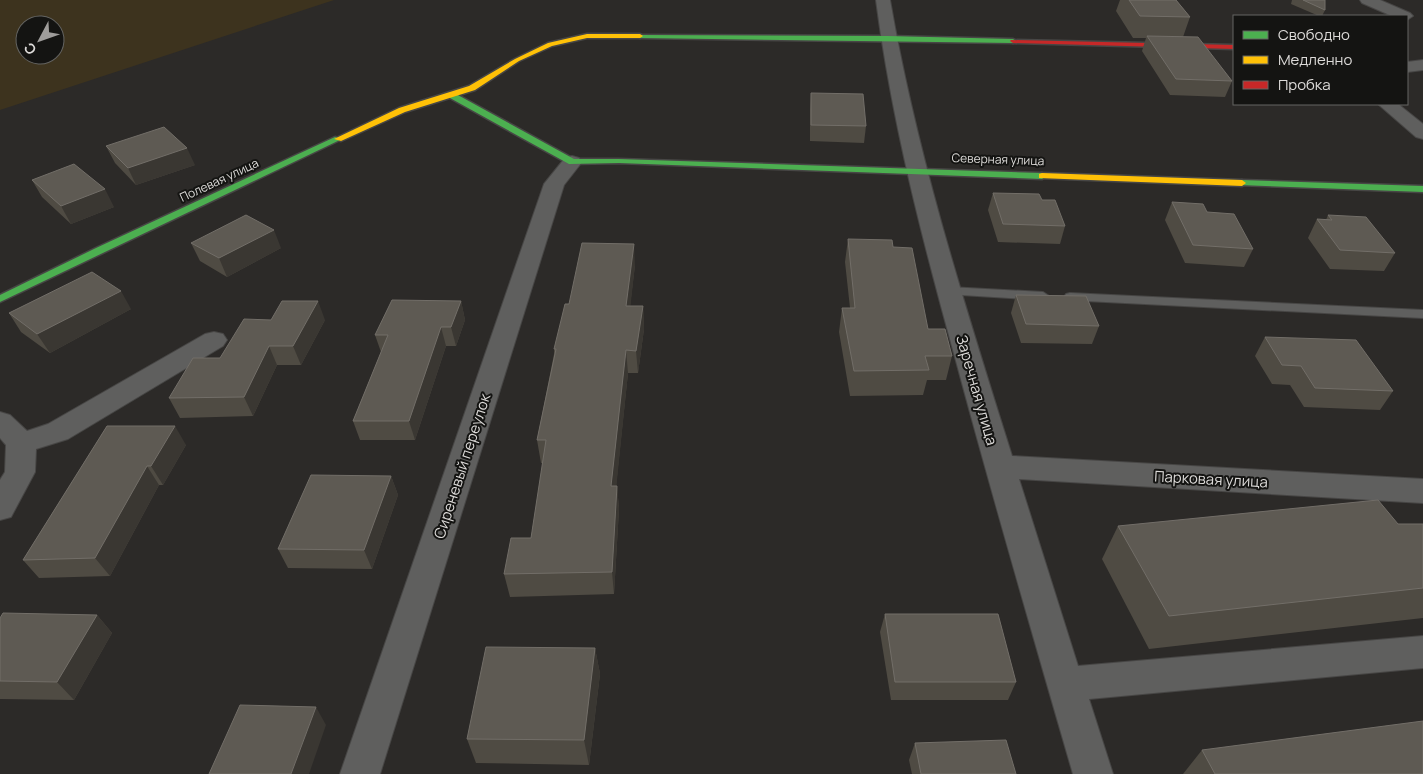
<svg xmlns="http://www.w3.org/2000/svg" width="1423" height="774" viewBox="0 0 1423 774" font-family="Manrope,sans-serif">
  <rect width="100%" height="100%" fill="#2c2a28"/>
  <path fill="#3d331e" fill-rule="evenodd" d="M0,0H334L0,110ZM25,25H55V55H25Z"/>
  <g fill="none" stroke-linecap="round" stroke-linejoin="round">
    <g stroke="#474645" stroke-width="2">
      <g id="lane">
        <polygon points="949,287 1043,292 1049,296 1043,300 945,294 943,291"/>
        <polygon points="1070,293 1423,310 1423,318 1066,300 1064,297 1066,294"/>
      </g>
    </g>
    <g stroke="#474645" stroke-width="2">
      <g id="street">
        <path d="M876,0H890C917,156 965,306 1012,456L1423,479V503L1019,479L1078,666L1423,636V668L1089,699L1113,774H1073C1033,636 993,499 956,361C923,242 892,123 876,0Z"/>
        <polygon points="1360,0 1380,0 1410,13 1413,16 1407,20 1407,16 1392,16 1362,3"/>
        <polygon points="1423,60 1423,70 1407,72 1407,62"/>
        <polygon points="1378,104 1398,104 1423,124 1423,139 1416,137"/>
        <polygon points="572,156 579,158 582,162 564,185 380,774 340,774 544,184 565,158"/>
        <polygon points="214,332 223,334 227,340 223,346 68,439 36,449 35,472 11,517 0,520 0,480 5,472 6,445 0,438 0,412 10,415 27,431 48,424 205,334"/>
      </g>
    </g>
    <g stroke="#474645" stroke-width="3">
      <g id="fast">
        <polygon points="638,35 888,36 1013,39 1016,41 1013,43 640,38 637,36"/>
        <polygon points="450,94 456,94 574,159 619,159 1042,173 1046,176 1042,179 619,163 569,164 450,98"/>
        <polygon points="335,137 342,139 0,302 0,295 96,248"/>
        <polygon points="1242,180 1423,186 1423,192 1239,185 1239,181"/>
      </g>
    </g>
    <g stroke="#474645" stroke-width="3">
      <g id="slow">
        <polygon points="587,34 640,34 643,36 640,38 587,38 552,46 519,61 475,90 405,112 341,141 334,139 399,108 469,86 515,59 548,43"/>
        <polygon points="1042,173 1242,180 1246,183 1242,186 1039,178 1039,174"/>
      </g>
    </g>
    <g stroke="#474645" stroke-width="3">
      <polygon id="jam" points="1011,40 1234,45 1234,49 1013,43 1010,41"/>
    </g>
    <use href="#lane" fill="#5f5f5e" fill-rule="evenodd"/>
    <use href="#street" fill="#5f5f5e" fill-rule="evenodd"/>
    <use href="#fast" fill="#4caf50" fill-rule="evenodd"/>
    <use href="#slow" fill="#ffc107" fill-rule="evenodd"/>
    <use href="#jam" fill="#c62828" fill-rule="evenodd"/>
  </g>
  <g fill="#4f4b43">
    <polygon points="1120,0 1176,0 1190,17 1183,37 1232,81 1225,97 1170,95 1142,51 1146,38 1133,38 1116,11"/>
    <polygon points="1292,0 1325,0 1325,10 1322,16 1319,16 1291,4"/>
    <polygon points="811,93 866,126 864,143 810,141 810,109"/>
    <polygon points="106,146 195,165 136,185 115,163"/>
    <polygon points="32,180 114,207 71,224 42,197"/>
    <polygon points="993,193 1042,200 1065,226 1060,244 998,242 988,210"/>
    <polygon points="1172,202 1207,212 1253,249 1244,267 1185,263 1165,220"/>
    <polygon points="1328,215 1395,253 1384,271 1330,269 1308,238 1317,219 1326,220"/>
    <polygon points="848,239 893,247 928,329 952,356 946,380 927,380 923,395 850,396 839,332 842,308 850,308 845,262"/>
    <polygon points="191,243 281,248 227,277 200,261"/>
    <polygon points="635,265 630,306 643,306 644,329 638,373 628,373 616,486 617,486 619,509 614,594 510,597 504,574 531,538 543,463 541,463 537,440 554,354 554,349"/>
    <polygon points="1016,295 1099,326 1092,344 1021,343 1011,313"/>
    <polygon points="461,301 465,320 456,346 446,346 415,440 360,440 353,421 381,352 375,335"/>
    <polygon points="131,309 50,353 21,332 9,313"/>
    <polygon points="325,320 301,365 277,365 253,416 180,418 169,398 220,358"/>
    <polygon points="1265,337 1393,391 1380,410 1304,407 1290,385 1272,384 1255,356"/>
    <polygon points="107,426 186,445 163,485 159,485 110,576 39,578 23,560"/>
    <polygon points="391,476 398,495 372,569 288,568 278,549"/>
    <polygon points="1398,524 1423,524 1423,618 1149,649 1102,559 1118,526"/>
    <polygon points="885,614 1016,682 1008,700 891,700 880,632"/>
    <polygon points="97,615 112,633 74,700 0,699 0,618"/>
    <polygon points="595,648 600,674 589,765 476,763 467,739"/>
    <polygon points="915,743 1016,774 912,774 909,760"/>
    <polygon points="1202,750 1423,774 1183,774"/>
  </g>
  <g fill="#3a3732">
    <polygon points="187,148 195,165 136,185 128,168"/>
    <polygon points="105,189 114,207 71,224 61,206"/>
    <polygon points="274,230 281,248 227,277 219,258"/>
    <polygon points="634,244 635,265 628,328 626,306"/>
    <polygon points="121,291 131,309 50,353 37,334"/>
    <polygon points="318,301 325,320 301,365 293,346"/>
    <polygon points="461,301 465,320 456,346 451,327"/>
    <polygon points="643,306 644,329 638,373 636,351"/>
    <polygon points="441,327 446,346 415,440 409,421"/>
    <polygon points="269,346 277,365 253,416 244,397"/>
    <polygon points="626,350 628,373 614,509 611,486"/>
    <polygon points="175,426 186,445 163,485 151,466"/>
    <polygon points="147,466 159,485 110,576 95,558"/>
    <polygon points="391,476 398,495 372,569 364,550"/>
    <polygon points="617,486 619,509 614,594 612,572"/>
    <polygon points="97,615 112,633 74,700 57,682"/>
    <polygon points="595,648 600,674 589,765 584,740"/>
    <polygon points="316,707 326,725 309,774 291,774"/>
  </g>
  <g fill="#5e5a53" stroke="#726e68">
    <polygon points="1129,0 1176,0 1190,17 1140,16"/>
    <polygon points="1303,0 1325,0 1325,10"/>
    <polygon points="1147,36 1198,37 1232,81 1176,79"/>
    <polygon points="811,93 863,94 866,126 811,125"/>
    <polygon points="164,127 187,148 128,168 106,146"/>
    <polygon points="74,164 105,189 61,206 32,180"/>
    <polygon points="993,193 1039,194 1042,200 1055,200 1065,226 1003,224"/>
    <polygon points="1172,202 1203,204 1207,212 1234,214 1253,249 1193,245"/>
    <polygon points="246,215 274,230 219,258 191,243"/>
    <polygon points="1328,215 1366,217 1395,253 1340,250 1317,219 1332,220"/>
    <polygon points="848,239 892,240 893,247 912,248 928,329 945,329 952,356 925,356 929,370 854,371 842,308 855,308"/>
    <polygon points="582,243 634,244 626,306 643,306 636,351 626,350 611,486 617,486 612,572 504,574 511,538 531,538 546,440 537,440 556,349 554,349 565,304 569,304"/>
    <polygon points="92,272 121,291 37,334 9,313"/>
    <polygon points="1016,295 1086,296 1099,326 1026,324"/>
    <polygon points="392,300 461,301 451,327 441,327 409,421 353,421 388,335 375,335"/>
    <polygon points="282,301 318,301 293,346 269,346 244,397 169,398 193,358 220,358 244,319 271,320"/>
    <polygon points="1265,337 1356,340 1393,391 1315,388 1301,366 1282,365"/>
    <polygon points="107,426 175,426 151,466 147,466 95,558 23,560"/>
    <polygon points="311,475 391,476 364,550 278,549"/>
    <polygon points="1378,500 1398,524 1423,524 1423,588 1169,616 1118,526"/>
    <polygon points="3,613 97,615 57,682 0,681 0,618"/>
    <polygon points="885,614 998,614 1016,682 895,682"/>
    <polygon points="486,647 595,648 584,740 467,739"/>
    <polygon points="240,705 316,707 291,774 209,774"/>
    <polygon points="1423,721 1423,774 1215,774 1202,750"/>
    <polygon points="1006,740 1016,774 921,774 915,743"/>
  </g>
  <g text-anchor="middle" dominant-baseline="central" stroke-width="4" stroke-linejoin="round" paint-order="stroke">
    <g font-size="12" fill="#dddbd9" stroke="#141412">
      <text transform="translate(998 159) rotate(2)">Северная улица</text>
      <text transform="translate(219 180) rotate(-25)">Полевая улица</text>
    </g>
    <g font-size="15" fill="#dddbd9" stroke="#141412">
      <text transform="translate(977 390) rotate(74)">Заречная улица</text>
      <text transform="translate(462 466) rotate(-72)">Сиреневый переулок</text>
      <text transform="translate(1211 479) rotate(3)">Парковая улица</text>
    </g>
  </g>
  <rect x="1233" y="15" width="175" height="90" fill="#141412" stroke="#646462"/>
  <rect x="1243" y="31" width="25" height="8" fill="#4caf50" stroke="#646462"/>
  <text x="1278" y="40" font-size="15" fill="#dddbd9">Свободно</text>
  <rect x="1243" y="56" width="25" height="8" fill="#ffc107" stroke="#646462"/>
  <text x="1278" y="65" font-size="15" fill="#dddbd9">Медленно</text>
  <rect x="1243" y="81" width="25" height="8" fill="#c62828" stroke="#646462"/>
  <text x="1278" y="90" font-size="15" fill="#dddbd9">Пробка</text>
  <g transform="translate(40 40) rotate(229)"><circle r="24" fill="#141412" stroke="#646462"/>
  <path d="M0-4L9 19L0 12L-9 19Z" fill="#9f9d9b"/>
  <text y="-8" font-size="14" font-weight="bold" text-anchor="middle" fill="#dddbd9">С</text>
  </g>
</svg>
